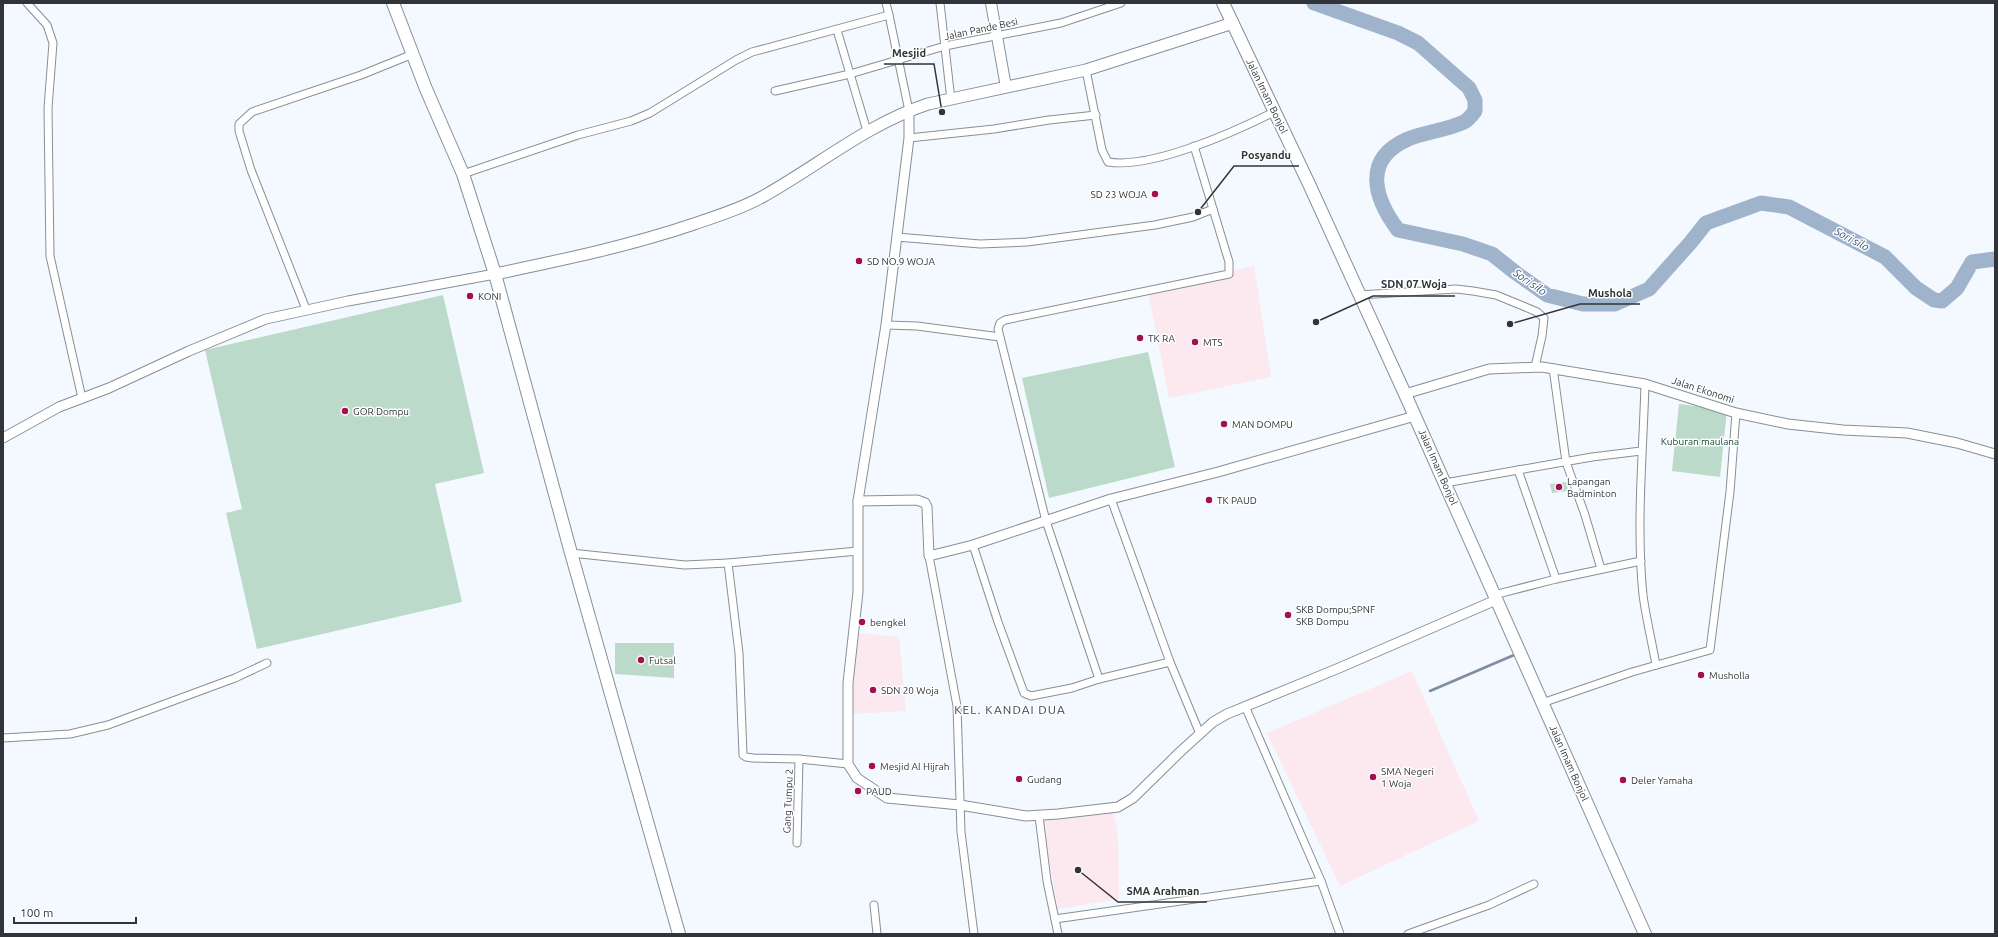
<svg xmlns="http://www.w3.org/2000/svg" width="1998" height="937" viewBox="0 0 1998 937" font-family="Ubuntu,sans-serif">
  <rect width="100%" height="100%" fill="#f3f9ff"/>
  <g fill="#fce8ef">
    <polygon points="1254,266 1271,377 1169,398 1148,290"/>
    <polygon points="857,633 899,637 906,711 849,714"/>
    <polygon points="1412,671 1479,821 1340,886 1267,733"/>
    <polygon points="856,783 864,786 860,799 852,796"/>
    <polygon points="1113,811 1116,823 1118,837 1119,899 1058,909 1042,819"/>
  </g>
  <g fill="#bbdac9">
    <polygon points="443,295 484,473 435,484 462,602 257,649 226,513 242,509 205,350"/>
    <polygon points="1148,352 1175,467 1049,498 1022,378"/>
    <polygon points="1679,404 1727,410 1720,477 1672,471"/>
    <polygon points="1567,482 1568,491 1552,493 1550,484"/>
    <polygon points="615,643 674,643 674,678 615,674"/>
  </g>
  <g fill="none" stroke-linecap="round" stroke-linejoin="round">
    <polyline stroke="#7e8d9f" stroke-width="2.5" points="1430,691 1514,655"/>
    <path stroke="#9fb3cb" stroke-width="15" d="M1314,3L1398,33L1418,43L1469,88L1475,100V111C1472,115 1468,120 1464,122C1447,130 1426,132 1408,139C1362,159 1374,198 1398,230L1463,244L1492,254L1516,273L1547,295L1583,304H1615L1649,289L1691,242L1706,223L1761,203L1789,207L1885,257L1916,288L1934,300L1942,301L1957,288L1972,262L1995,259"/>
    <g stroke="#868f98" stroke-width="9">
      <g id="minor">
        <polyline points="27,3 47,25 53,43 48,108 50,256 82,398"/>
        <polyline points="886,3 889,15"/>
        <polyline points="940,3 951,100"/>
        <polyline points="837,30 867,131"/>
        <path d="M1086,70L1102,150L1108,162C1152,169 1234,132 1274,112"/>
        <polyline points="775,91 850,74 945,46 1061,23 1121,3"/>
        <polyline points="909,138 994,129 1049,120 1096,115"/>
        <polyline points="463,174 578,135 631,121 650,113 736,60 752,52 889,15 909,111"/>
        <polyline points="897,237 980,244 1027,242 1155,225 1193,217 1213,209"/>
        <polyline points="1359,295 1456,289 1473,291 1496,295 1523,306 1537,312 1544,318 1542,336 1535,367"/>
        <polyline points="306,309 251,170 239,131 239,124 252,112 361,75 413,54"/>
        <polyline points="886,325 917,326 1000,337"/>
        <polyline points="1553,368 1566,462 1585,515 1601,569"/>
        <path d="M1645,384C1643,454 1636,525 1643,595C1646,618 1652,642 1656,665"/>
        <polyline points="1518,470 1556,579"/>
        <polyline points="1445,483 1592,457 1641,451"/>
        <polyline points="1111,499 1170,662 1200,734"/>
        <polyline points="973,545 998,622 1024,693 1031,696 1072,688 1099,679"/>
        <polyline points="571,553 685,565 728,563 739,653 743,755 746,757 753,758 799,759 848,764"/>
        <polyline points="929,556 957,706 961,832 974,934"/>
        <polyline points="728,563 858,551"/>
        <polyline points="1494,595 1556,579 1641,561"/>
        <polyline points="1170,662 1099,679 1046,521 998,329 1000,323 1005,320 1229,274 1229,262 1194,146"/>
        <polyline points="1542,703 1632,672 1710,650 1730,492 1736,413"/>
        <polyline points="1245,706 1321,881 1340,934"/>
        <polyline points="3,738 70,734 108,725 235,678 267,663"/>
        <polyline points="1039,816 1047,881 1058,934"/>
        <polyline points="797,843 799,759"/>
        <polyline points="874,905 877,934"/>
        <polyline points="1055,919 1321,881"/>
        <polyline points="1408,934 1489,905 1534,884"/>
      </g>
    </g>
    <g stroke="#868f98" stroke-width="11">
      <g id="tertiary">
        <polyline points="909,111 909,138 886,325 858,501 858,592 848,683 848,764 857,778 887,798 960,805 1026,816 1058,814 1118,807 1133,798 1181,751 1213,722 1227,714 1339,668 1496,600"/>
        <polyline points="1405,394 1489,369 1542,367 1645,384 1736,413 1788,424 1843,430 1907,433 1957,443 1995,454"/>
        <polyline points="3,438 59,407 109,388 189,351 266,319 348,301 495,274"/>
        <polyline points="858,501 917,500 925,503 927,507 929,556 973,545 1111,499 1218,472 1415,416"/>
      </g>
    </g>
    <g stroke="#868f98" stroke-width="12">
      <polyline id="secondary" points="991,3 1006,87"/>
    </g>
    <g stroke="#868f98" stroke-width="13">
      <path id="primary" d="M495,274C562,260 629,246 694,224C717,216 741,209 762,197C818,166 867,124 928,104L1086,70L1233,23"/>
    </g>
    <g stroke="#868f98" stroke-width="14">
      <g id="trunk">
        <polyline points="393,3 426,89 463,174 495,274 571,553 679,934"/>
        <polyline points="1223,3 1309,184 1405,394 1645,934"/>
      </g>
    </g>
    <use href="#minor" stroke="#fff" stroke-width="7"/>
    <use href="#tertiary" stroke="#fff" stroke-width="9"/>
    <use href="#secondary" stroke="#fff" stroke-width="10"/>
    <use href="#primary" stroke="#fff" stroke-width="11"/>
    <use href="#trunk" stroke="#fff" stroke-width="12"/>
  </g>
  <g fill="#a4104f" stroke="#fff" stroke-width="1.5">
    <circle cx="1155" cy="194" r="4"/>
    <circle cx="859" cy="261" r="4"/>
    <circle cx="470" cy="296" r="4"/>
    <circle cx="1140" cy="338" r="4"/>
    <circle cx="1195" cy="342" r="4"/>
    <circle cx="345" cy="411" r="4"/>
    <circle cx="1224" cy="424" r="4"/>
    <circle cx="1559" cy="487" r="4"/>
    <circle cx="1209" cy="500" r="4"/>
    <circle cx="1288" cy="615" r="4"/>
    <circle cx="862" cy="622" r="4"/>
    <circle cx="641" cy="660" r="4"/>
    <circle cx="1701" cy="675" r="4"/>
    <circle cx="873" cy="690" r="4"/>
    <circle cx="872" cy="766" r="4"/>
    <circle cx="1373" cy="777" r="4"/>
    <circle cx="1019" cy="779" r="4"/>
    <circle cx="1623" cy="780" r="4"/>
    <circle cx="858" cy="791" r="4"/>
  </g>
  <g text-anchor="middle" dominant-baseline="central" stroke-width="3" stroke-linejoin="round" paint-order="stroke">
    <g font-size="10" fill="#313539" stroke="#fff">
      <text transform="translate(981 29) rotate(-12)">Jalan Pande Besi</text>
      <text transform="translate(1267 96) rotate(64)">Jalan Imam Bonjol</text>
      <text transform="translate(1703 390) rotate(18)">Jalan Ekonomi</text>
      <text transform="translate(1438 467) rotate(66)">Jalan Imam Bonjol</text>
      <text transform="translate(1569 763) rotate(66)">Jalan Imam Bonjol</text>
      <text transform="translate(788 801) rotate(-88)">Gang Tumpu 2</text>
    </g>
    <g font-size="10" fill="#313539" stroke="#fff" text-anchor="start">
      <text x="1147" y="194" text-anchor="end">SD 23 WOJA</text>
      <text x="867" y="261">SD NO.9 WOJA</text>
      <text x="478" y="296">KONI</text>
      <text x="1148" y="338">TK RA</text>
      <text x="1203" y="342">MTS</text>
      <text x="353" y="411">GOR Dompu</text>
      <text x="1232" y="424">MAN DOMPU</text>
      <text x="1567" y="481">Lapangan<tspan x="1567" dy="12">Badminton</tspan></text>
      <text x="1217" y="500">TK PAUD</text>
      <text x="1296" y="609">SKB Dompu;SPNF<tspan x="1296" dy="12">SKB Dompu</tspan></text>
      <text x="870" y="622">bengkel</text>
      <text x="649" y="660">Futsal</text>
      <text x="1709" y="675">Musholla</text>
      <text x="881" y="690">SDN 20 Woja</text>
      <text x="880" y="766">Mesjid Al Hijrah</text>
      <text x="1381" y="771">SMA Negeri<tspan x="1381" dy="12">1 Woja</tspan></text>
      <text x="1027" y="779">Gudang</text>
      <text x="1631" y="780">Deler Yamaha</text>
      <text x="866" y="791">PAUD</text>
    </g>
    <g font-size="10" fill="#0c4831" stroke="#fff">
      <text x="1700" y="441">Kuburan maulana</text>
    </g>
    <g font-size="11" font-style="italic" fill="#325074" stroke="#fff">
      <text transform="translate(1852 239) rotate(28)">Sori silo</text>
      <text transform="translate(1530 282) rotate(35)">Sori silo</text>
    </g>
    <g font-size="12" letter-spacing="1" fill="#3b424a" stroke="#fff">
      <text x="1010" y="709">KEL. KANDAI DUA</text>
    </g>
  </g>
  <path fill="none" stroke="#313539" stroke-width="1.5" d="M942 112L934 64H884M1198 212L1234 166H1299M1316 322L1373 296H1455M1510 324L1580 304H1640M1078 870L1118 902H1207"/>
  <g fill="#313539" stroke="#fff" stroke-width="1.5">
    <circle cx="942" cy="112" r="4"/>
    <circle cx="1198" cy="212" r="4"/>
    <circle cx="1316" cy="322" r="4"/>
    <circle cx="1510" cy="324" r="4"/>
    <circle cx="1078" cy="870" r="4"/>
  </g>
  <g font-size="11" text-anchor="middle" font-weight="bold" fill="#313539" stroke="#fff" stroke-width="3" stroke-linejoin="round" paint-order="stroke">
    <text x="909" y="57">Mesjid</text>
    <text x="1266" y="159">Posyandu</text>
    <text x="1414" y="288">SDN 07 Woja</text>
    <text x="1610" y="297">Mushola</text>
    <text x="1163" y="895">SMA Arahman</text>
  </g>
  <rect width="1998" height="937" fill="none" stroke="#313539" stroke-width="8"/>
  <path d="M14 917v6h122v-6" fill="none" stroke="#313539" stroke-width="2"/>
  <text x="20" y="917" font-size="12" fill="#313539" stroke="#ffffff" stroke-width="3" paint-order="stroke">100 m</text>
</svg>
